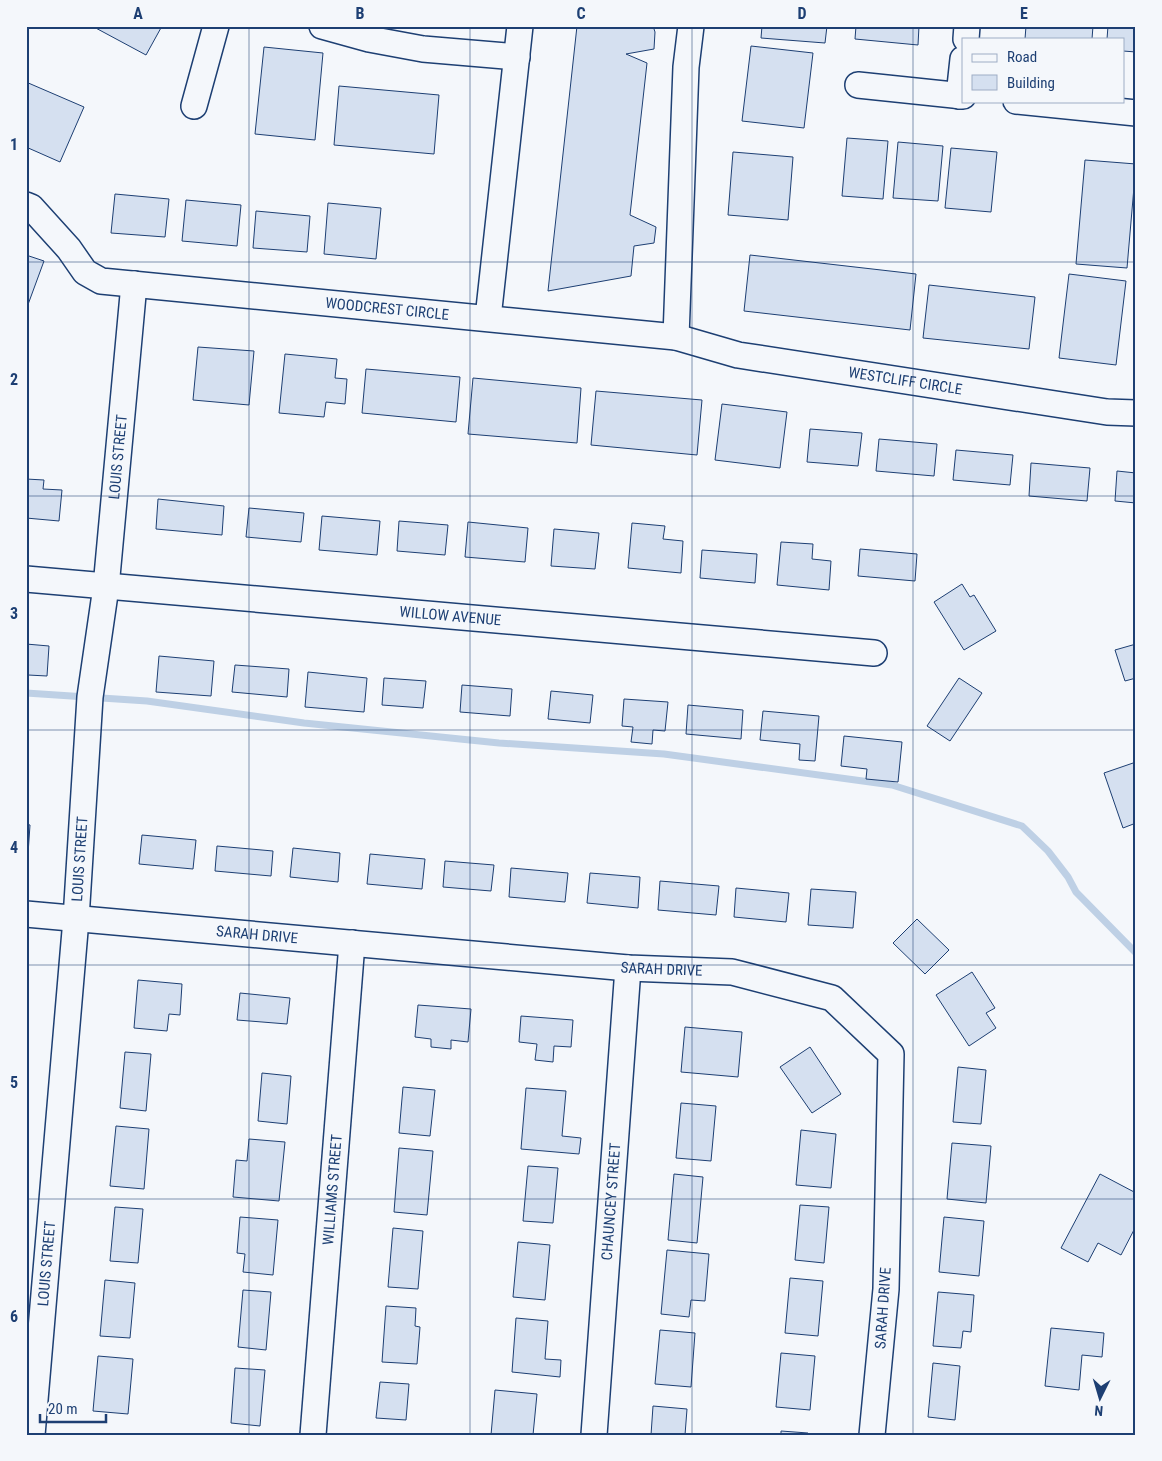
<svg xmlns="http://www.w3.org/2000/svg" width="1162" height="1461" viewBox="0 0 1162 1461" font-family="'Roboto Condensed',sans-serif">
  <rect width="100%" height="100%" fill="#f4f7fb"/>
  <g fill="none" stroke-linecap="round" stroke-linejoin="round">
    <polyline stroke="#bed0e5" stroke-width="7" points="26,693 147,701 304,723 499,743 664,754 892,785 1022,826 1048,851 1068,877 1076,892 1136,953"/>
  </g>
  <g fill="#d5e0f0" stroke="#1d3f73">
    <polygon points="92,26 162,26 146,55"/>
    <polygon points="577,26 653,26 655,32 654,49 626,54 647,63 630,215 656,227 654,243 634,246 631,276 548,291"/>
    <polygon points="762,26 827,26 825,43 761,38"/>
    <polygon points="856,26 919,26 918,45 855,39"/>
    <polygon points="1026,26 1093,26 1092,39 1025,39"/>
    <polygon points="1108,26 1136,26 1136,52 1123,51 1123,39 1107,39"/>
    <polygon points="751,46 813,53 804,128 742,121"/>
    <polygon points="264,47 323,53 315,140 255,134"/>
    <polygon points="26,82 84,107 60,162 26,147"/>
    <polygon points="339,86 439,95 434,154 334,145"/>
    <polygon points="847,138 888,141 883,199 842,196"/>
    <polygon points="898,142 943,146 938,201 893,198"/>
    <polygon points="951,148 997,152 991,212 945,208"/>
    <polygon points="733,152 793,157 788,220 728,215"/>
    <polygon points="1085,160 1136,164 1127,268 1076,264"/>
    <polygon points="115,194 169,199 165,237 111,233"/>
    <polygon points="186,200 241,205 237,246 182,241"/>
    <polygon points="328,203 381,208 376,259 324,254"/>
    <polygon points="256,211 310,216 307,252 253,248"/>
    <polygon points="26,255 44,261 26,310"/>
    <polygon points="750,255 916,274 910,330 744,311"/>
    <polygon points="1069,274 1126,281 1116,365 1059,358"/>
    <polygon points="929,285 1035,297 1029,349 923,338"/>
    <polygon points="198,347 254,351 249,405 193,400"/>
    <polygon points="285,354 337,359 335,378 347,379 345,404 326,402 324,417 279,413"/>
    <polygon points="366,369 460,377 456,422 362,413"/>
    <polygon points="473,378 581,388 577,443 468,434"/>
    <polygon points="596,391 702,400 697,455 591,445"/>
    <polygon points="722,404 787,412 780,468 715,460"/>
    <polygon points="810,429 862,433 858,466 807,462"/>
    <polygon points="879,439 937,444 934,476 876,471"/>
    <polygon points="956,450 1013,455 1010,485 953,480"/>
    <polygon points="1031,463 1090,468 1087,501 1029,496"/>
    <polygon points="1117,471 1136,473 1136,503 1115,501"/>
    <polygon points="26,479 44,480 43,489 62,490 59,521 26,518"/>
    <polygon points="158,499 224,506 222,535 156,529"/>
    <polygon points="249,508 304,513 301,542 246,537"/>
    <polygon points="322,516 380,521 377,555 319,550"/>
    <polygon points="399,521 448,525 445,555 397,551"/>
    <polygon points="468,522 528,528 525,562 465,557"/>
    <polygon points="632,523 665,526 663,539 683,541 681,573 628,568"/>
    <polygon points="554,529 599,533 595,569 551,566"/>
    <polygon points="781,542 813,544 812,559 831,561 829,590 777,585"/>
    <polygon points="860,549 917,554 915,581 858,576"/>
    <polygon points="702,550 757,554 755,583 700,578"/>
    <polygon points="962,584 970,597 974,595 996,631 964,650 934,602"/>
    <polygon points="26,644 49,646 47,676 28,675 27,684"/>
    <polygon points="1136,644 1136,678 1125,681 1115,650"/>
    <polygon points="159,656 214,661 211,696 156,692"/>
    <polygon points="235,665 289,669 287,697 232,692"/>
    <polygon points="308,672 367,678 364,712 305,707"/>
    <polygon points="384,678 426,681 423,708 382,705"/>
    <polygon points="959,678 982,693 950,741 927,726"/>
    <polygon points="462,685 512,689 510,716 460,712"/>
    <polygon points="551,691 593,695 590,723 548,719"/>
    <polygon points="624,699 668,702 665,731 653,730 652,744 631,742 633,727 622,726"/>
    <polygon points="688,705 743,710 741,739 686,734"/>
    <polygon points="763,711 819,716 815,761 799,760 800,744 760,740"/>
    <polygon points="844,736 902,742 898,782 866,779 867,769 841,766"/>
    <polygon points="1136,762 1136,823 1123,828 1104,773"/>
    <polygon points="26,824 30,825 28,854 26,854"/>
    <polygon points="142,835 196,840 193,869 139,864"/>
    <polygon points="217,846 273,851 271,876 215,871"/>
    <polygon points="293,848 340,853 338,882 290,877"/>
    <polygon points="370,854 425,859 422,889 367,884"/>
    <polygon points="445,861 494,865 491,891 443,887"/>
    <polygon points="511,868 568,873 565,902 509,897"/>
    <polygon points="590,873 640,877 638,908 587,903"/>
    <polygon points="660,881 719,886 716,915 658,910"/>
    <polygon points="736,888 789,893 786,922 734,917"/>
    <polygon points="811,889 856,892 853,928 808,925"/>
    <polygon points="917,919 949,950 925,974 893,943"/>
    <polygon points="972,972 995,1008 986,1013 996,1028 969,1046 936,995"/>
    <polygon points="138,980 182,984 180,1015 169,1014 167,1031 134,1028"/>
    <polygon points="240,993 290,998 287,1024 237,1020"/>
    <polygon points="418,1005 471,1009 468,1042 451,1040 451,1049 431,1047 431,1039 415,1037"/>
    <polygon points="521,1016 573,1020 571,1047 554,1046 553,1062 535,1060 537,1044 519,1042"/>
    <polygon points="685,1027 742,1032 738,1077 681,1072"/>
    <polygon points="810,1047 841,1094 812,1113 780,1067"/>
    <polygon points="125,1052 151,1054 146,1111 120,1108"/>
    <polygon points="958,1067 986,1070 981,1124 953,1122"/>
    <polygon points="262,1073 291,1076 287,1124 258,1121"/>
    <polygon points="403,1087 435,1090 430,1136 399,1133"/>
    <polygon points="526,1088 566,1091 562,1136 581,1138 579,1154 521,1149"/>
    <polygon points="681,1103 716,1106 711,1161 676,1158"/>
    <polygon points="116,1126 149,1129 144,1189 110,1186"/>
    <polygon points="801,1130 836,1134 831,1188 796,1185"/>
    <polygon points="249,1139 285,1142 279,1201 233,1197 236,1160 247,1161"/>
    <polygon points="952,1143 991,1146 986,1203 947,1199"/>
    <polygon points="399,1148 433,1151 427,1215 394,1212"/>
    <polygon points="528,1166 558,1168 553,1223 523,1221"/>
    <polygon points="674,1174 703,1177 697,1243 668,1240"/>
    <polygon points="1100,1174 1136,1193 1136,1226 1121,1255 1098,1243 1088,1262 1061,1248"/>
    <polygon points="800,1205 829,1207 824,1263 795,1260"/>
    <polygon points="115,1207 143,1209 138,1263 110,1261"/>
    <polygon points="240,1217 278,1220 273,1275 243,1272 245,1254 237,1253"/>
    <polygon points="944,1217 984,1221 979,1276 939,1272"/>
    <polygon points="393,1228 423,1231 418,1289 388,1287"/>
    <polygon points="518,1242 550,1245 545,1300 513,1297"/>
    <polygon points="667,1250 709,1254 705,1301 691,1300 689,1317 661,1314"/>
    <polygon points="790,1278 823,1281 818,1336 785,1333"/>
    <polygon points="105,1280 135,1283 130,1338 100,1336"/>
    <polygon points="243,1290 271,1292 266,1350 238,1347"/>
    <polygon points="938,1292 974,1295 971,1332 963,1331 961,1348 933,1346"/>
    <polygon points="386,1306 416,1308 415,1326 420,1327 417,1364 382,1362"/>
    <polygon points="516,1318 548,1321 545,1359 561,1360 560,1377 512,1372"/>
    <polygon points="1051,1328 1104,1333 1102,1357 1082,1355 1079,1390 1045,1386"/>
    <polygon points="660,1330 695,1333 691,1387 655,1384"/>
    <polygon points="781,1353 815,1356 810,1410 776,1407"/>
    <polygon points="98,1356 133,1359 128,1414 93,1411"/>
    <polygon points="933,1363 960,1366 955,1420 928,1417"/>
    <polygon points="235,1368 265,1370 260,1426 231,1423"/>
    <polygon points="380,1382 409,1384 406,1420 376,1418"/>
    <polygon points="495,1390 537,1394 533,1435 491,1435"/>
    <polygon points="653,1406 687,1409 685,1435 651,1435"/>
    <polygon points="781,1431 808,1433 808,1435 781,1435"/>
  </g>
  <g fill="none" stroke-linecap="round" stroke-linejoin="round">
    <g stroke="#1d3f73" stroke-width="28">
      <g id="minor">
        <polyline points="322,26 369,39 423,49 517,57"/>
        <polyline points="966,39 967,26"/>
        <polyline points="858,85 963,96"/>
        <polyline points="959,96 963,59"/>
        <polyline points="1016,101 1136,113"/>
        <polyline points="194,106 216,26"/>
        <path id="s1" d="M26,205L31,207L69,249L85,272L101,281L676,337L738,355L1107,412L1136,413"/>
        <polyline points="488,318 520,26"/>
        <polyline points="676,337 686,67 691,26"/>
        <path id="s2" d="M26,579L874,653"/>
        <path id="s3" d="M26,914L628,968L732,972L832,998L891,1054L886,1289L872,1435"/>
        <path id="s4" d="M32,1435L76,919L90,697L106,587L134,284"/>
        <path id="s5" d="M313,1435L352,943"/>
        <path id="s6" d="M594,1435L628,968"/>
      </g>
    </g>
    <use href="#minor" stroke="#f4f7fb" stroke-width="25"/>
  </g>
  <path fill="none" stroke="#1d3f73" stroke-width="1" stroke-opacity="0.55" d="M249,26V1435M470,26V1435M692,26V1435M913,26V1435M26,262H1136M26,496H1136M26,730H1136M26,965H1136M26,1199H1136"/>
  <g text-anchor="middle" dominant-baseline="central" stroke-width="4" stroke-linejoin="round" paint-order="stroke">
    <g font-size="15" fill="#1d3f73" stroke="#f4f7fb">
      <text stroke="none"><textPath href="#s1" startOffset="396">WOODCREST CIRCLE</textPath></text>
      <text stroke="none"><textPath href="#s1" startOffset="920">WESTCLIFF CIRCLE</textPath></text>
      <text stroke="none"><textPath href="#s4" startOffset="982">LOUIS STREET</textPath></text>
      <text stroke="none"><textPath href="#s2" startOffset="426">WILLOW AVENUE</textPath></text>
      <text stroke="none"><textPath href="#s4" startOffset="578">LOUIS STREET</textPath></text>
      <text stroke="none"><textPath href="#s3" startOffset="232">SARAH DRIVE</textPath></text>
      <text stroke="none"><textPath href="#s3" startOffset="638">SARAH DRIVE</textPath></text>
      <text stroke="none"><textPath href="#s5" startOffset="246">WILLIAMS STREET</textPath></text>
      <text stroke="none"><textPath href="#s6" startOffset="234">CHAUNCEY STREET</textPath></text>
      <text stroke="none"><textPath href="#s4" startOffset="172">LOUIS STREET</textPath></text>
      <text transform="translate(883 1308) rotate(-86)">SARAH DRIVE</text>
    </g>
  </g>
  <rect width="1162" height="1461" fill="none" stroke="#f4f7fb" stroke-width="55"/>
  <rect x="962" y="38" width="162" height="65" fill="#f4f7fb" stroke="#9eadc5"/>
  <rect x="972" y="54" width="25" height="8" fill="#f4f7fb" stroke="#9eadc5"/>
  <text x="1007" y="62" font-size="15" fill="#1d3f73">Road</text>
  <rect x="972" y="75" width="25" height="15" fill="#d5e0f0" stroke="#9eadc5"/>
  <text x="1007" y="88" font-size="15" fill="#1d3f73">Building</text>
  <g transform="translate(1100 1398) rotate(185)" stroke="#f4f7fb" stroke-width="4" paint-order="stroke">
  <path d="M0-4L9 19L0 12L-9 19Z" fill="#1d3f73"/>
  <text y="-8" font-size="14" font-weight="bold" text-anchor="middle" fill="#1d3f73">N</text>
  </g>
  <path d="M40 1414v8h66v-8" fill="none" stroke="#1d3f73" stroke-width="2.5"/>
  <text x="48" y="1414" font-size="15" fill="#1d3f73" stroke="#f4f7fb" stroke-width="4" paint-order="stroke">20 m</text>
  <rect x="28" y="28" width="1106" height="1406" fill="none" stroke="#1d3f73" stroke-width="2"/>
  <g font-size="16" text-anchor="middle" font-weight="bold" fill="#1d3f73">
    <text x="138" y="19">A</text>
    <text x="360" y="19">B</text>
    <text x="581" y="19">C</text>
    <text x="802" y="19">D</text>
    <text x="1024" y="19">E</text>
    <text x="14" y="150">1</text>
    <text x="14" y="385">2</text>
    <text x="14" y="619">3</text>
    <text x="14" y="853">4</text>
    <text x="14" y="1088">5</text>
    <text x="14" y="1322">6</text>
  </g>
</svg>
